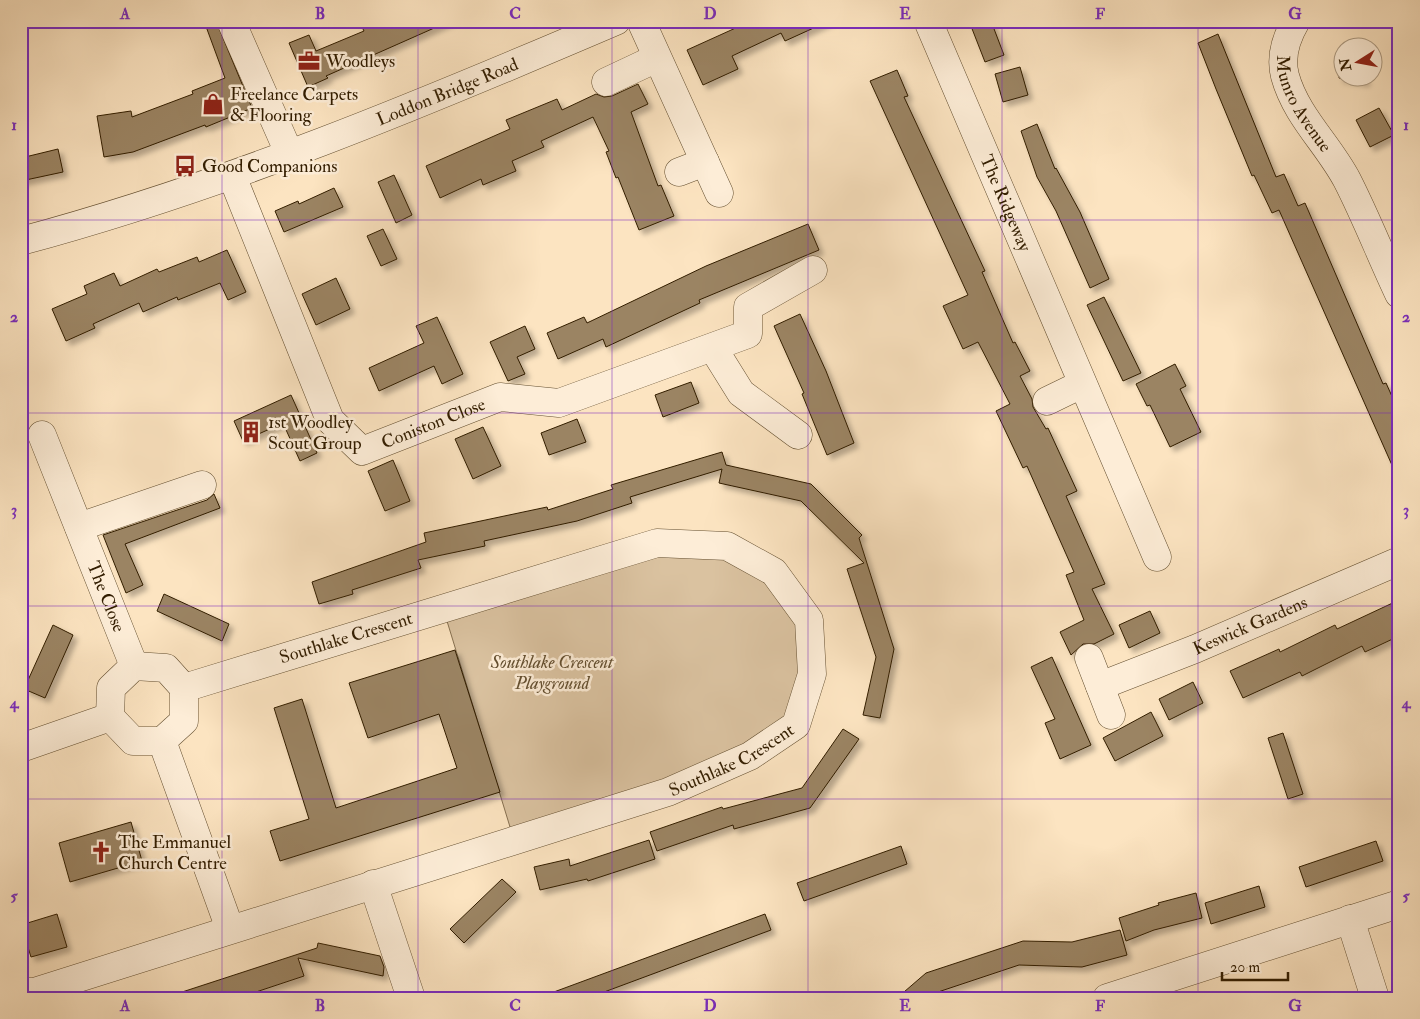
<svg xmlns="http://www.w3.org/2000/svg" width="1420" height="1019" viewBox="0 0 1420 1019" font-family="'IM FELL Double Pica',serif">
  <defs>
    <filter id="shadow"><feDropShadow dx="4.5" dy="4.5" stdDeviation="2.5" flood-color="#0004"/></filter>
  </defs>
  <rect width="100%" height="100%" fill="#fce4c1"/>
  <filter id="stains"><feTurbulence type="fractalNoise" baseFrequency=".004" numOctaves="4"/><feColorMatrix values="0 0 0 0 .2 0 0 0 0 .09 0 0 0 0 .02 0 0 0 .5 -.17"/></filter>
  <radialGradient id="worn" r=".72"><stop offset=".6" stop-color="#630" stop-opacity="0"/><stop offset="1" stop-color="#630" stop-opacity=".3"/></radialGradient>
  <polygon fill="#dac2a0" stroke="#867050" points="727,546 809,620 796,725 750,756 514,840 443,608 581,565"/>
  <g fill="#9b8464" stroke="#321d00" filter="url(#shadow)">
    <polygon points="204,21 216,21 252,108 206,127 205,125 133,152 104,157 97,116 131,111 132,117 193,94 192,91 225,78"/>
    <polygon points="359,21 450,21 326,76 328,78 308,87 289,43 309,35 316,51 364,31"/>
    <polygon points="738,21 829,21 785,41 781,33 732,56 738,69 703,85 687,50 740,26"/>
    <polygon points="969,21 991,21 1004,55 985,62"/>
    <polygon points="1218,34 1276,177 1284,174 1298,206 1305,203 1383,384 1386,383 1399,412 1399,481 1279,210 1272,213 1254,175 1252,176 1216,89 1198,43"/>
    <polygon points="1342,47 1349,48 1342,48 1342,78 1366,78 1365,82 1339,78"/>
    <polygon points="1020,67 1028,95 1003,102 995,74"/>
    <polygon points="897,70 908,96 904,97 985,271 982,272 1013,343 1015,342 1030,371 1020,376 1032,399 1033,407 1046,429 1048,428 1077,491 1066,496 1105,584 1092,589 1114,634 1094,644 1083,644 1071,655 1060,632 1084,620 1066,575 1074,572 1027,466 1023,468 996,411 1010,404 978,342 963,349 943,306 968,295 870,81"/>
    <polygon points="638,84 648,104 631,112 658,186 661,185 674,216 639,230 618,177 616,178 606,152 609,151 593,117 541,141 544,147 512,161 516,171 483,185 481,179 440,198 426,166 510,129 506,120 557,99 562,110 596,94 604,97 612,96"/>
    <polygon points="1379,108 1394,135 1370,147 1356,120"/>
    <polygon points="1037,124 1055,169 1056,168 1080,212 1109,279 1090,288 1056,211 1037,177 1021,131"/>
    <polygon points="58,149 63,172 21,181 21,158"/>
    <polygon points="394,175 412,215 396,223 378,182"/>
    <polygon points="334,188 343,207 284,232 275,211 298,201 299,204"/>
    <polygon points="808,224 819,250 699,300 700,303 606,347 603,339 558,359 547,333 584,317 587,323 706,266"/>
    <polygon points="383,229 397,259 381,266 367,236"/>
    <polygon points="227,250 246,292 228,300 220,283 178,300 177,297 143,312 139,303 93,324 95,328 66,341 52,309 87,294 84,286 114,273 120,286 157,269 159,272 197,257 199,262"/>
    <polygon points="336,278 350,309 316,325 302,294"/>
    <polygon points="1104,297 1141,373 1123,381 1087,305"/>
    <polygon points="800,314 826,371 854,443 827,455 802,394 804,393 774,326"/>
    <polygon points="437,317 463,374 442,384 434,366 379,391 369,368 424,343 416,326"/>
    <polygon points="525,326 535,349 517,357 525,374 508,381 490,342"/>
    <polygon points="1175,364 1186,386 1180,389 1201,432 1170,447 1150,405 1147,406 1136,384"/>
    <polygon points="691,382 699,403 663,417 655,395"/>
    <polygon points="291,395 317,453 300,461 283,423 243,441 234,421"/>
    <polygon points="577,419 586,442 549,455 541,433"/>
    <polygon points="483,427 501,466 473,479 455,439"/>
    <polygon points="722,452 726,465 811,484 862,535 859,538 894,649 880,718 863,715 876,657 847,569 864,563 801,501 719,483 722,469 630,497 632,503 577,521 484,541 485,546 418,560 421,568 352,590 353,594 319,604 312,582 426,542 424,533 547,507 548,510 613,489 611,485"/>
    <polygon points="393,460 410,501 385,511 368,471"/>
    <polygon points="214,494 220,508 125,544 143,585 126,593 103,535 207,500"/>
    <polygon points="164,594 229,624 222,641 157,611"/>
    <polygon points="1399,600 1399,636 1365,652 1362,646 1302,676 1300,672 1243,698 1230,671 1279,649 1280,652 1335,625 1337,629"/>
    <polygon points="1150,611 1160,633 1129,648 1119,625"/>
    <polygon points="53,625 73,635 45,698 24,689"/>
    <polygon points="455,650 500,792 280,861 270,831 309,819 274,708 302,699 336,808 457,768 439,714 368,738 349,683"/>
    <polygon points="1052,657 1091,745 1060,759 1045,723 1055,719 1031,667"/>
    <polygon points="1193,682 1203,703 1169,720 1159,699"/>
    <polygon points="1151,712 1163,736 1115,761 1103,738"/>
    <polygon points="843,729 859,739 810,808 734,829 733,825 657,851 650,832 722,807 723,809 802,788"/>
    <polygon points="1283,733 1303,794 1288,799 1268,738"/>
    <polygon points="131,822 142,861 70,882 59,843"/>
    <polygon points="649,840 655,859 588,881 587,879 540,890 534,867 569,859 570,866"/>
    <polygon points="1376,841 1383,861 1306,887 1299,867"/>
    <polygon points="901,846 907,864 804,901 797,883"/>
    <polygon points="502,879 516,892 464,943 450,929"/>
    <polygon points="1259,886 1265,907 1211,924 1205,903"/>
    <polygon points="1196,893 1202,918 1154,930 1126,941 1119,918 1159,905 1158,903"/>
    <polygon points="57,914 67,947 31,957 21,925"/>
    <polygon points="765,914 771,930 588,998 543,998 543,996"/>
    <polygon points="1120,930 1127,955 1082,967 1019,965 920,998 897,998 926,973 1023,941 1072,942"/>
    <polygon points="318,943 380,956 384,967 383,976 298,958 304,976 238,998 177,998 176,994 317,948"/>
  </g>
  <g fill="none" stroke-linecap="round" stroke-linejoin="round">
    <g stroke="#644f30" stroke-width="29">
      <g id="minor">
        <polyline points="231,21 289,153"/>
        <polyline points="641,21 719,193"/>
        <path id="s1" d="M928,21L1157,557"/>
        <path id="s2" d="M1296,21C1286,38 1280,57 1285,76C1296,116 1328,144 1347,180C1366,217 1381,256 1399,294"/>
        <polyline points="606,82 657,58"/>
        <polyline points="679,172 705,162"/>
        <path id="s3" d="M232,176L330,420L362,451L500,397L559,403L748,334V307L813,270"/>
        <path id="s4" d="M21,241C226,186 422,104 616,21"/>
        <polyline points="713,348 741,393 798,435"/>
        <polyline points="1047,401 1082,384"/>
        <path id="s5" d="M42,435L134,666"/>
        <polyline points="79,527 202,485"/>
        <polyline points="1089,658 1111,715"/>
        <polygon points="134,666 166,668 184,688 184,721 162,741 133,741 110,717 111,688"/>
        <path id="s6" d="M1100,686L1195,649L1399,561"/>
        <polyline points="162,741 230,929"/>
        <polyline points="21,748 110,717"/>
        <polyline points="373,884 411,998"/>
        <polyline points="1350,919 1375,998"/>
        <path id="s7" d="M21,992H34L668,792L750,756L796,725L812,674L809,620L774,572L727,546L657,543L184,688"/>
        <polyline points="1107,998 1399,904"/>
      </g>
    </g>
    <use href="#minor" stroke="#fdedd7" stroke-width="28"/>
  </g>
  <path fill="none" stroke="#7b2cbf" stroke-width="1" stroke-opacity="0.55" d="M222,21V998M418,21V998M612,21V998M808,21V998M1002,21V998M1198,21V998M21,220H1399M21,413H1399M21,606H1399M21,799H1399"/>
  <defs>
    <g id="office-bare" transform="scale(1.725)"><path d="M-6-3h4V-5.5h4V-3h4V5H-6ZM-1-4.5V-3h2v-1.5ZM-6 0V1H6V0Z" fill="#8f2418" stroke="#fdedd7" stroke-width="2.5" paint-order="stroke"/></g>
    <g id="shop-bare" transform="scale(1.725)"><path d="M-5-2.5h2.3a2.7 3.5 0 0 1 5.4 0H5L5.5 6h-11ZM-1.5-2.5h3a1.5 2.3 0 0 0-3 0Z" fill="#8f2418" stroke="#fdedd7" stroke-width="2.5" paint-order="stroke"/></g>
    <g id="bus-bare" transform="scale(1.725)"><path d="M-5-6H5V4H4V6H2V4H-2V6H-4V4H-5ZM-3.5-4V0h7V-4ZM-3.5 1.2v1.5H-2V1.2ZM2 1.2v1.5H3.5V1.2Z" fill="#8f2418" stroke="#fdedd7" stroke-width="2.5" paint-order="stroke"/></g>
    <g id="building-bare" transform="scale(1.725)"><path d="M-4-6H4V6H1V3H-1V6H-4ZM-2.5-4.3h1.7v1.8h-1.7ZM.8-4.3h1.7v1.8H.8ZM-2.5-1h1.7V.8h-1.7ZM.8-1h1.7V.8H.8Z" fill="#8f2418" stroke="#fdedd7" stroke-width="2.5" paint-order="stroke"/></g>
    <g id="church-bare" transform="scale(1.725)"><path d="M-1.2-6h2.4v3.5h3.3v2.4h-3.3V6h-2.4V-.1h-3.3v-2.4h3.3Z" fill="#8f2418" stroke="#fdedd7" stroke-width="2.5" paint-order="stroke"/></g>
  </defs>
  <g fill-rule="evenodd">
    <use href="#office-bare" x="309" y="61"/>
    <use href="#shop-bare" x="213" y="104"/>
    <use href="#bus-bare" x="185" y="166"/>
    <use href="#building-bare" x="251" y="432"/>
    <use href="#church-bare" x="101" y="852"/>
  </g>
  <g text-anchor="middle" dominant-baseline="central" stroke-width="5" stroke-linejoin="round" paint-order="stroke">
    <g font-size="18" fill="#321d00" stroke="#fdedd7" text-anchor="start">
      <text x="326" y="61">Woodleys</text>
      <text x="230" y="94">Freelance Carpets<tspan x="230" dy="21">&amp; Flooring</tspan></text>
      <text x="202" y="166">Good Companions</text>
      <text x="268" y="422">1st Woodley<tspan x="268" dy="21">Scout Group</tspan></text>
      <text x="118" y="842">The Emmanuel<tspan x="118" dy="21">Church Centre</tspan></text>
    </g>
    <g font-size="18" fill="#321d00" stroke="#fdedd7">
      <text stroke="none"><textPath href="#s4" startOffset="452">Loddon Bridge Road</textPath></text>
      <text stroke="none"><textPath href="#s2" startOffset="90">Munro Avenue</textPath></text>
      <text stroke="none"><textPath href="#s1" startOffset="198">The Ridgeway</textPath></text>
      <text stroke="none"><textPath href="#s3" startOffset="384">Coniston Close</textPath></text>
      <text stroke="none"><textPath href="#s5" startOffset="174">The Close</textPath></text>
      <text stroke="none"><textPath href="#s6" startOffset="162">Keswick Gardens</textPath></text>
      <text transform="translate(346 638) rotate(-17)">Southlake Crescent</text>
      <text stroke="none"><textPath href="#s7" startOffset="749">Southlake Crescent</textPath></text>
    </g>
    <g font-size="18" font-style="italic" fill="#644f30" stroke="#fdedd7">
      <text x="552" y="662">Southlake Crescent<tspan x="552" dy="21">Playground</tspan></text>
    </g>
  </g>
  <rect width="1420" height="1019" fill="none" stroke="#fce4c1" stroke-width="55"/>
  <g transform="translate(1358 62) rotate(259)"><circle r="24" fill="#fdedd7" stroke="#ac9a81"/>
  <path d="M0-4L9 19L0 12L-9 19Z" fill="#8f2418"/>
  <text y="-8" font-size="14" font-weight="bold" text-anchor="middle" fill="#321d00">N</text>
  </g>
  <path d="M1222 972v8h66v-8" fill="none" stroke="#321d00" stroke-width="2.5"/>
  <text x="1230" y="972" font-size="15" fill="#321d00" stroke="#fdedd7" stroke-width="4" paint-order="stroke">20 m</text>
  <rect x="28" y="28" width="1364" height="964" fill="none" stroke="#7b2cbf" stroke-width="2"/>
  <g font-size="16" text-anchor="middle" font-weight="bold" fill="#7b2cbf">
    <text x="125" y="19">A</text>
    <text x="320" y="19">B</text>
    <text x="515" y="19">C</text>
    <text x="710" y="19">D</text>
    <text x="905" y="19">E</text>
    <text x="1100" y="19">F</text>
    <text x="1295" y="19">G</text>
    <text x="14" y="130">1</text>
    <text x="1406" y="130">1</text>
    <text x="14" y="322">2</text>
    <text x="1406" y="322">2</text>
    <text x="14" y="515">3</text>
    <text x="1406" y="515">3</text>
    <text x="14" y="708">4</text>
    <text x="1406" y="708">4</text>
    <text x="14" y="901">5</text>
    <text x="1406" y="901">5</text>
    <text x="125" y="1011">A</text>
    <text x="320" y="1011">B</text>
    <text x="515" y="1011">C</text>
    <text x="710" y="1011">D</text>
    <text x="905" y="1011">E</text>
    <text x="1100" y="1011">F</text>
    <text x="1295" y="1011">G</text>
  </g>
  <rect width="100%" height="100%" filter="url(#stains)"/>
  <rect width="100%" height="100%" fill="url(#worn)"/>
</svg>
